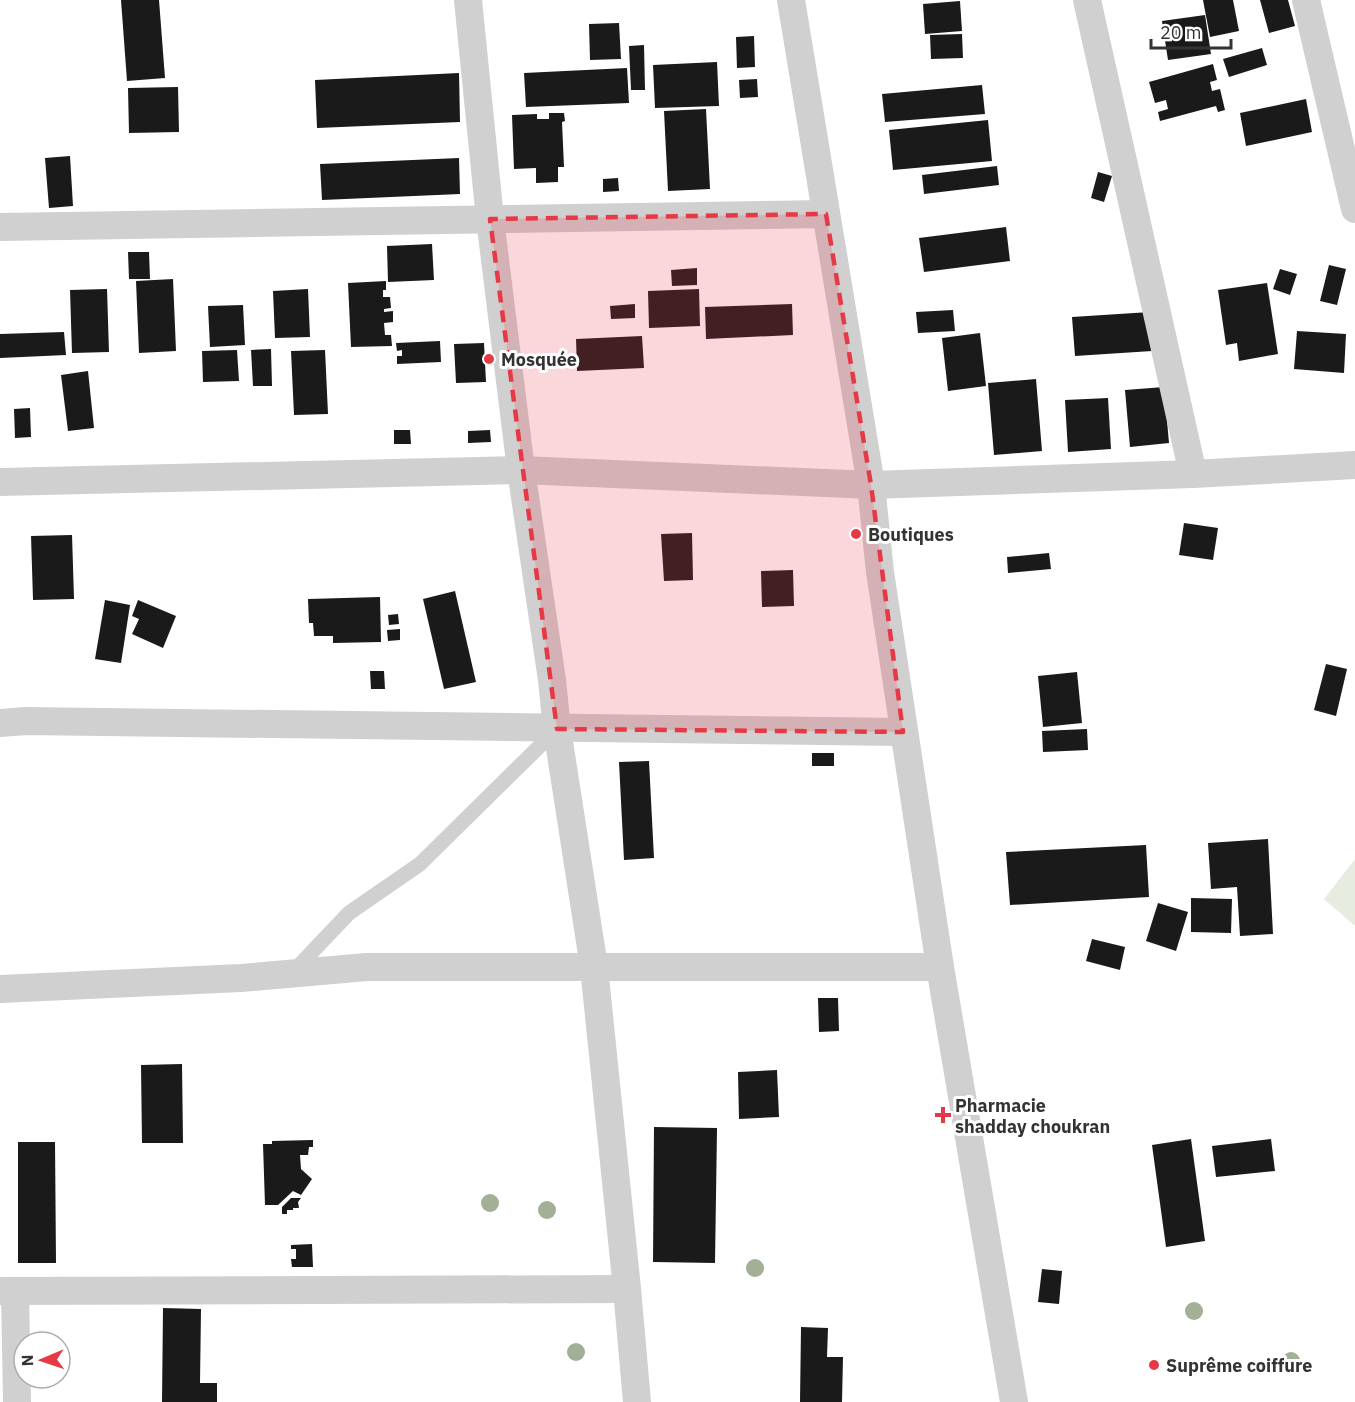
<svg xmlns="http://www.w3.org/2000/svg" width="1355" height="1402" viewBox="0 0 1355 1402" font-family="'IBM Plex Sans',sans-serif">
  <rect width="100%" height="100%" fill="#fff"/>
  <polygon fill="#e6ecdf" points="1355,859 1355,926 1324,899"/>
  <g fill="#1a1a1a">
    <polygon points="121,0 159,0 165,78 127,81"/>
    <polygon points="1203,0 1233,0 1239,31 1210,37"/>
    <polygon points="1260,0 1288,0 1295,26 1269,33"/>
    <polygon points="960,1 962,31 925,34 923,4"/>
    <polygon points="1205,15 1211,54 1168,60 1162,21"/>
    <polygon points="619,23 621,59 590,60 589,24"/>
    <polygon points="962,34 963,58 931,59 930,35"/>
    <polygon points="754,36 755,67 737,68 736,37"/>
    <polygon points="644,45 645,90 631,90 629,46"/>
    <polygon points="1262,48 1267,65 1229,77 1223,59"/>
    <polygon points="717,62 719,106 655,108 653,65"/>
    <polygon points="1213,64 1217,80 1210,82 1212,91 1220,89 1225,110 1218,112 1216,106 1160,121 1158,112 1168,109 1166,100 1155,103 1149,82"/>
    <polygon points="627,68 629,103 526,107 524,73"/>
    <polygon points="459,73 460,122 317,128 315,80"/>
    <polygon points="757,79 758,97 740,98 739,80"/>
    <polygon points="982,85 985,114 885,122 882,94"/>
    <polygon points="178,87 179,132 129,133 128,88"/>
    <polygon points="1306,99 1312,132 1246,146 1240,113"/>
    <polygon points="706,109 710,189 668,191 664,111"/>
    <polygon points="549,113 564,113 565,121 562,122 564,167 558,167 558,182 536,183 536,168 514,169 512,115 537,114 537,119 549,119"/>
    <polygon points="988,120 992,161 893,170 889,130"/>
    <polygon points="70,156 73,206 49,208 45,158"/>
    <polygon points="459,158 460,194 322,200 320,164"/>
    <polygon points="997,166 999,185 924,194 922,175"/>
    <polygon points="1098,172 1112,176 1104,202 1091,198"/>
    <polygon points="618,178 619,191 603,192 603,179"/>
    <polygon points="1006,227 1010,261 924,272 919,238"/>
    <polygon points="432,244 434,280 388,282 387,246"/>
    <polygon points="128,252 149,252 150,279 129,279"/>
    <polygon points="1329,265 1346,269 1337,305 1320,301"/>
    <polygon points="697,268 697,285 672,286 671,270"/>
    <polygon points="1280,269 1297,274 1290,295 1273,289"/>
    <polygon points="173,279 176,351 139,353 136,281"/>
    <polygon points="386,281 386,290 383,290 383,297 390,297 391,308 384,309 384,312 393,311 393,322 384,323 385,335 391,335 392,346 351,347 348,283"/>
    <polygon points="1267,283 1278,354 1239,361 1237,343 1226,345 1218,290"/>
    <polygon points="107,289 109,352 72,353 70,290"/>
    <polygon points="308,289 310,337 275,338 273,291"/>
    <polygon points="699,289 700,326 649,328 648,291"/>
    <polygon points="635,304 635,318 611,319 610,306"/>
    <polygon points="792,304 793,335 706,339 705,307"/>
    <polygon points="243,305 245,345 210,347 208,306"/>
    <polygon points="953,310 955,331 918,333 916,312"/>
    <polygon points="1150,312 1152,351 1075,356 1072,317"/>
    <polygon points="1297,331 1346,334 1344,373 1294,369"/>
    <polygon points="64,332 66,355 0,358 0,334"/>
    <polygon points="980,333 986,386 948,391 942,338"/>
    <polygon points="642,336 644,368 577,371 576,339"/>
    <polygon points="440,341 441,362 397,364 397,356 402,356 402,350 397,351 396,343"/>
    <polygon points="484,343 486,382 456,383 454,344"/>
    <polygon points="271,349 272,386 253,386 251,350"/>
    <polygon points="237,350 239,381 203,382 202,351"/>
    <polygon points="325,350 328,414 294,415 291,351"/>
    <polygon points="88,371 94,428 68,431 61,375"/>
    <polygon points="1036,379 1042,451 994,455 988,383"/>
    <polygon points="1164,387 1169,443 1130,447 1125,390"/>
    <polygon points="1108,398 1111,449 1068,452 1065,400"/>
    <polygon points="30,408 31,437 15,438 14,409"/>
    <polygon points="394,430 410,430 411,444 394,444"/>
    <polygon points="490,430 491,442 468,443 468,431"/>
    <polygon points="1184,523 1218,528 1213,560 1179,555"/>
    <polygon points="692,533 693,580 664,581 661,534"/>
    <polygon points="72,535 74,599 33,600 31,536"/>
    <polygon points="1049,553 1051,569 1008,573 1007,557"/>
    <polygon points="793,570 794,606 762,607 761,571"/>
    <polygon points="455,591 476,682 444,689 423,599"/>
    <polygon points="380,597 381,642 333,643 333,636 314,636 313,623 309,623 308,599"/>
    <polygon points="105,600 130,605 121,663 95,659"/>
    <polygon points="138,600 176,616 163,648 132,634 139,619 132,616"/>
    <polygon points="398,614 399,624 389,625 388,615"/>
    <polygon points="400,629 400,640 388,641 387,630"/>
    <polygon points="1326,664 1347,669 1336,716 1314,710"/>
    <polygon points="370,671 384,671 385,689 371,689"/>
    <polygon points="1077,672 1082,723 1043,727 1038,676"/>
    <polygon points="1087,729 1088,750 1043,752 1042,731"/>
    <rect x="812" y="753" width="22" height="13"/>
    <polygon points="649,761 654,858 624,860 619,762"/>
    <polygon points="1268,839 1273,934 1240,936 1237,887 1211,889 1208,843"/>
    <polygon points="1146,845 1149,897 1010,905 1006,852"/>
    <polygon points="1191,898 1232,899 1231,933 1191,932"/>
    <polygon points="1158,903 1188,912 1176,951 1146,941"/>
    <polygon points="1092,939 1125,947 1120,970 1086,961"/>
    <polygon points="818,998 838,998 839,1031 819,1032"/>
    <polygon points="182,1064 183,1143 142,1143 141,1065"/>
    <polygon points="777,1070 779,1117 739,1119 738,1072"/>
    <polygon points="654,1127 717,1128 715,1263 653,1262"/>
    <polygon points="1191,1139 1205,1241 1166,1247 1152,1145"/>
    <polygon points="1271,1139 1275,1171 1216,1177 1212,1146"/>
    <polygon points="313,1140 313,1147 309,1147 308,1155 300,1155 301,1169 312,1179 301,1195 293,1191 278,1205 265,1205 263,1144 272,1144 272,1141"/>
    <polygon points="18,1142 55,1142 56,1263 18,1263"/>
    <polygon points="291,1198 301,1198 298,1202 299,1208 293,1208 293,1210 287,1210 287,1214 282,1214 282,1207"/>
    <polygon points="312,1244 313,1267 292,1267 291,1259 296,1259 296,1249 291,1249 291,1245"/>
    <polygon points="1042,1269 1062,1271 1059,1304 1038,1302"/>
    <polygon points="163,1308 201,1309 200,1383 217,1383 217,1402 162,1402"/>
    <polygon points="801,1327 828,1328 827,1357 843,1357 842,1402 800,1402"/>
  </g>
  <g fill="none" stroke-linecap="round" stroke-linejoin="round">
    <polyline stroke="#d0d0d0" stroke-width="15" points="293,972 349,913 420,864 557,729"/>
    <g stroke="#d0d0d0" stroke-width="28">
      <polyline points="468,0 490,219 521,470 552,680 557,729 594,967 627,1289 637,1402"/>
      <polyline points="791,0 871,485 880,572 940,967 1014,1402"/>
      <polyline points="1087,0 1193,474"/>
      <polyline points="1306,0 1355,209"/>
      <polyline points="0,227 826,214"/>
      <polyline points="0,482 521,470 871,485 1193,474 1355,465"/>
      <polyline points="0,723 26,721 903,732"/>
      <polyline points="0,989 241,978 367,967 940,967"/>
      <polyline points="0,1291 627,1289"/>
      <polyline points="15,1291 17,1402"/>
    </g>
  </g>
  <g fill="#a2b095">
    <circle cx="490" cy="1203" r="9"/>
    <circle cx="547" cy="1210" r="9"/>
    <circle cx="755" cy="1268" r="9"/>
    <circle cx="1194" cy="1311" r="9"/>
    <circle cx="576" cy="1352" r="9"/>
    <circle cx="1291" cy="1361" r="9"/>
  </g>
  <path fill="#e63946" fill-opacity="0.2" stroke="#e63946" stroke-width="4.5" stroke-dasharray="12 8" stroke-linejoin="round" d="M826,214L871,485L903,732L557,729L490,219Z"/>
  <g fill="#e63946" stroke="#fff" stroke-width="2">
    <circle cx="489" cy="359" r="6"/>
    <circle cx="856" cy="534" r="6"/>
    <path d="M940 1106h6v6h6v6h-6v6h-6v-6h-6v-6h6z"/>
    <circle cx="1154" cy="1365" r="6"/>
  </g>
  <g text-anchor="middle" dominant-baseline="central" stroke-width="6" stroke-linejoin="round" paint-order="stroke">
    <g font-size="18" font-weight="bold" fill="#333" stroke="#fff" text-anchor="start">
      <text x="501" y="359">Mosquée</text>
      <text x="868" y="534">Boutiques</text>
      <text x="955" y="1105">Pharmacie<tspan x="955" dy="21">shadday choukran</tspan></text>
      <text x="1166" y="1365">Suprême coiffure</text>
    </g>
  </g>
  <g transform="translate(42 1360) rotate(268)"><circle r="28" fill="#ffffff" stroke="#adadad" stroke-width="1.5"/>
  <path d="M0-4.5L10 22L0 15L-10 22Z" fill="#e63946"/>
  <text y="-9" font-size="16" font-weight="bold" text-anchor="middle" fill="#333333">N</text>
  </g>
  <path d="M1151 39v9h80v-9" fill="none" stroke="#333333" stroke-width="3"/>
  <text x="1160" y="39" font-size="18" fill="#333333" stroke="#ffffff" stroke-width="4.5" paint-order="stroke">20 m</text>
</svg>
